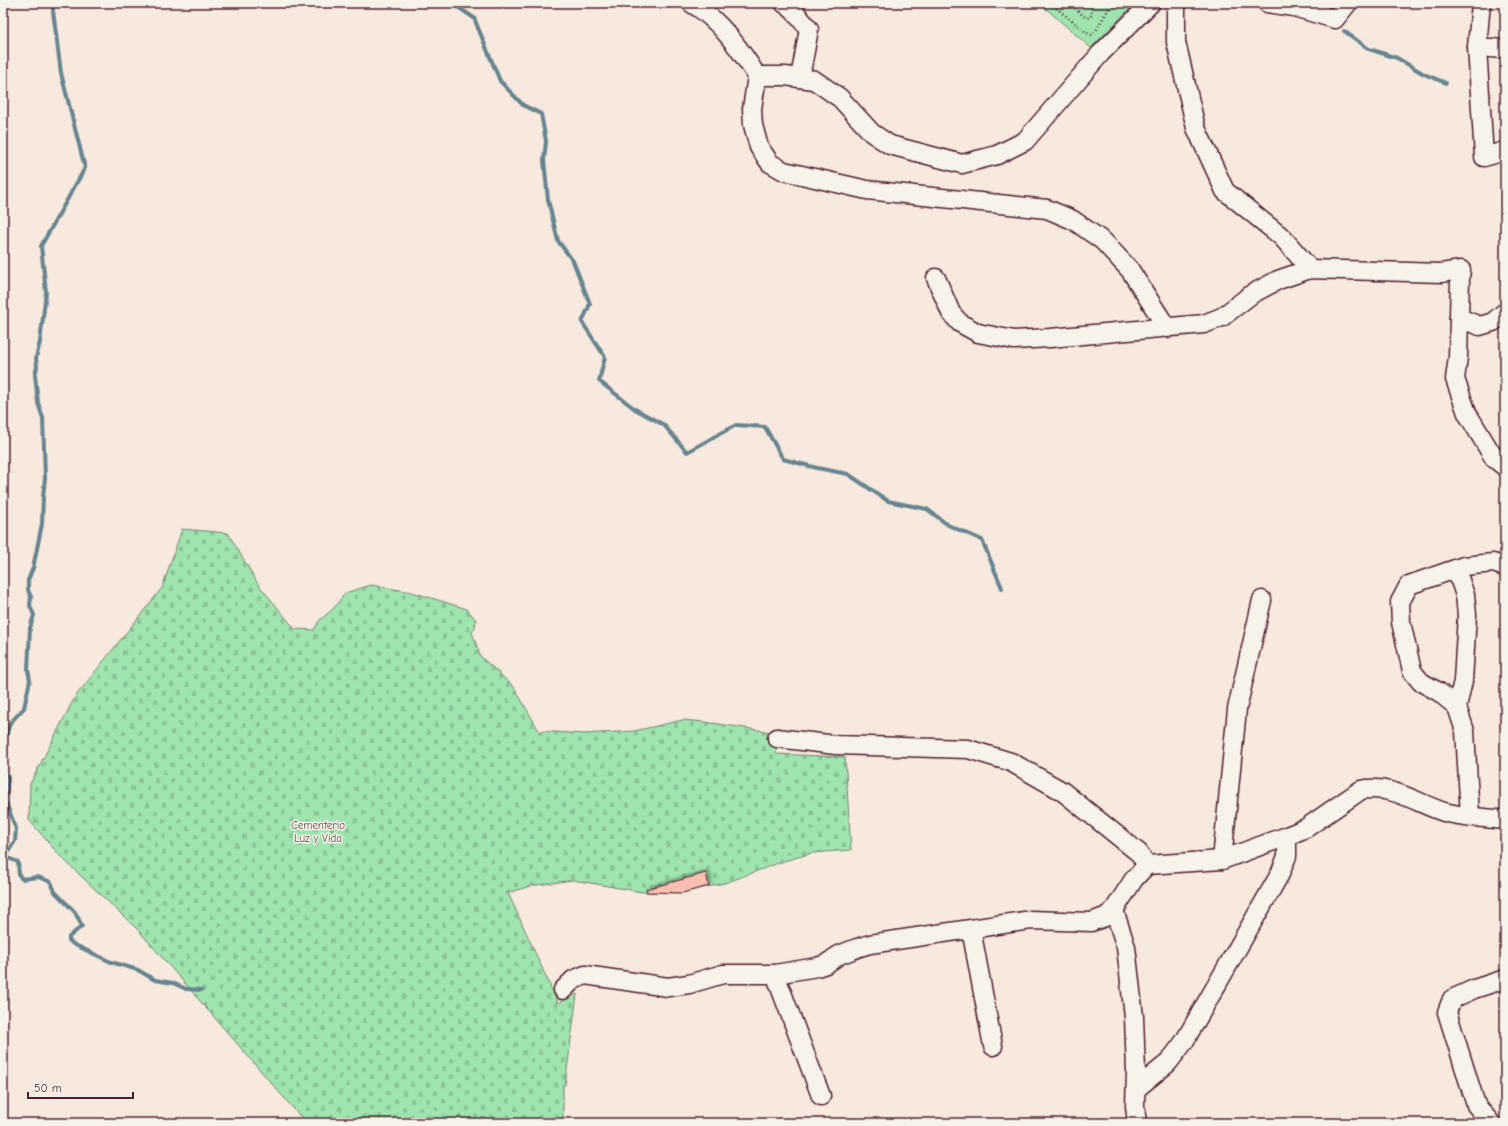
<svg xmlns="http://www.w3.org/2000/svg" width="1508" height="1126" viewBox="0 0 1508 1126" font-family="'Comic Neue',sans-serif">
  <defs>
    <pattern id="cemetery-stones" width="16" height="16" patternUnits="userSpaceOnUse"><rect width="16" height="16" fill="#9fe4b0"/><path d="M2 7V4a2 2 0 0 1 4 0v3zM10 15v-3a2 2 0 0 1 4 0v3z" fill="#8ac398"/></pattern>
    <filter id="shadow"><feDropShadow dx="3.5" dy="-3.5" stdDeviation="1" flood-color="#0004"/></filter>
  </defs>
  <rect width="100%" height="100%" fill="#f7e9dd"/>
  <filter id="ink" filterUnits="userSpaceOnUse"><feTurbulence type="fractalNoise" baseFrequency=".025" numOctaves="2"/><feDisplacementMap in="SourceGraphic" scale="8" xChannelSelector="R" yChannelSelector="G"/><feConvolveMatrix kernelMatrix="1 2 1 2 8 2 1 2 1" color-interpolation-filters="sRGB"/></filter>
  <g filter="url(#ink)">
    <polygon fill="url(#cemetery-stones)" stroke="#74826e" points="182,529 228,533 258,584 295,629 314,630 319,621 335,607 345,593 371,585 412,592 467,609 476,620 475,627 472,632 480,656 514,687 539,731 584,734 634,731 683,720 705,722 778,733 776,754 845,757 851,850 812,853 781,862 728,882 682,893 642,892 573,880 530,886 508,893 558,1003 577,994 565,1085 563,1085 563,1123 306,1123 140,932 61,857 29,820 30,784 75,697 162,588"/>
    <polygon fill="#9fe4b0" stroke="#74826e" points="1043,3 1135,3 1091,48 1044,7"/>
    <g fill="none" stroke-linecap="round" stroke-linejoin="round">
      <g stroke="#668490" stroke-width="4">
        <polyline points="452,3 474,18 500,81 523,105 541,114 546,141 544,160 548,200 558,241 573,261 590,304 582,322 605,357 599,381 635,409 664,425 687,452 736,425 765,427 783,459 817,468 848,474 888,501 927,509 948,525 982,540 1002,588"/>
        <polyline points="1322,3 1324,5"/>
        <polyline points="1344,31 1369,49 1397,58 1424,74 1446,83"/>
        <polyline points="3,753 4,741 10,723 24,708 30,680 28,670 30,628 34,615 30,606 31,597 28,590 28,580 33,568 42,524 43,497 45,478 43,418 38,403 35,375 37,367 36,358 40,342 46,292 41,246 85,168 61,73 52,3"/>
        <polyline points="3,768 8,778 5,800 16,829 15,841 8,852 8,858 18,862 19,875 22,879 38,877 51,882 55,892 75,912 82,926 69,937 69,940 73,944 111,962 138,970 155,980 173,983 186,989 201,990"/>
      </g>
    </g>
    <polygon fill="#f9bfb2" stroke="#4a1f2b" filter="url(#shadow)" points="706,873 709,886 682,893 647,892 646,889"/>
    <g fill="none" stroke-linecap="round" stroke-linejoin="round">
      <g stroke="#4a1f2b" stroke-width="21">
        <g id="minor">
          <path d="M691,3C719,19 740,49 757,76L752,109L753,125L759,147L770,163L784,171L867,190L1047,209L1073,220L1103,241L1130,270L1167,328"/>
          <polyline points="784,3 793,10 809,29 800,78"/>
          <polyline points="1176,3 1176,42 1196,128 1225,191 1282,237 1310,269"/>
          <polyline points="1267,3 1294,7 1335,19 1348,3"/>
          <polyline points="1481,3 1477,47 1484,157 1505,151"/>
          <polyline points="1477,47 1505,49"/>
          <polyline points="757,76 785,76 814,80 840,98 872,133 890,145 962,164 997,155 1025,141 1101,53 1151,3"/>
          <polyline points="936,278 951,313 960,323 978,333 1014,340 1050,338 1204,324 1222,317 1252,294 1278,280 1310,269 1441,273 1461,270 1460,278 1458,357 1455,379 1467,413 1494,458 1505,467"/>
          <polyline points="1459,318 1480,326 1493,322 1505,312"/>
          <polyline points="1456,569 1465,595 1467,615 1463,681 1457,707 1465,731 1470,816"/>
          <polyline points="1457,707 1439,692 1421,682 1412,671 1401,622 1400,602 1409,585 1464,566 1493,563 1505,567"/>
          <polyline points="777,738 836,745 968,749 1011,762 1062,791 1139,853 1147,865"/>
          <polyline points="1222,860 1237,709 1262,600"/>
          <polyline points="1114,910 1126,947 1134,1017 1136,1072 1135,1106 1137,1123"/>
          <polyline points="971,929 993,1046"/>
          <polyline points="775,974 821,1096"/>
          <path d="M563,990L573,980L585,975L668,987L689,984L723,974H775L817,967L826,964L839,955L857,948L870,944L1031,920L1091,922L1105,917L1114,910L1134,879L1147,865L1222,860L1287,836L1306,828L1361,790C1392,784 1416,803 1444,812C1463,817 1485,818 1505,820"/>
          <polyline points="1136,1089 1168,1063 1184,1042 1280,874 1287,856 1287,836"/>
          <polyline points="1491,1123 1476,1105 1447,1012 1452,999 1474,989 1505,979"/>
        </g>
      </g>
      <g stroke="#4a1f2b" stroke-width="2.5" stroke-dasharray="1 3" stroke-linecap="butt">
        <polyline points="1050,3 1087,33 1092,35 1097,29 1106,13 1114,3"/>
        <polyline points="1069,3 1085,17 1089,18 1092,15 1091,3"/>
      </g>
      <use href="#minor" stroke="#f7f3e8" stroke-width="18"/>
    </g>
  </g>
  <g text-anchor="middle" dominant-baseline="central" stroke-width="3" stroke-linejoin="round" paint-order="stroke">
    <g font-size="11" fill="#5f504c" stroke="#f7f3e8">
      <text x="318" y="825">Cementerio<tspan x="318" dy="13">Luz y Vida</tspan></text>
    </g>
  </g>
  <rect width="1508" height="1126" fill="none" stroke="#f7f3e8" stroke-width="16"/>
  <rect x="8" y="8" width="1492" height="1110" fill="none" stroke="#4a1f2b" stroke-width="1.5" filter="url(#ink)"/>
  <path d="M28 1092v6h105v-6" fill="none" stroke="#4a1f2b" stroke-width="2"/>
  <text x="34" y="1092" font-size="12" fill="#4a1f2b" stroke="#f7f3e8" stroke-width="3" paint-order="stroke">50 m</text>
</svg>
